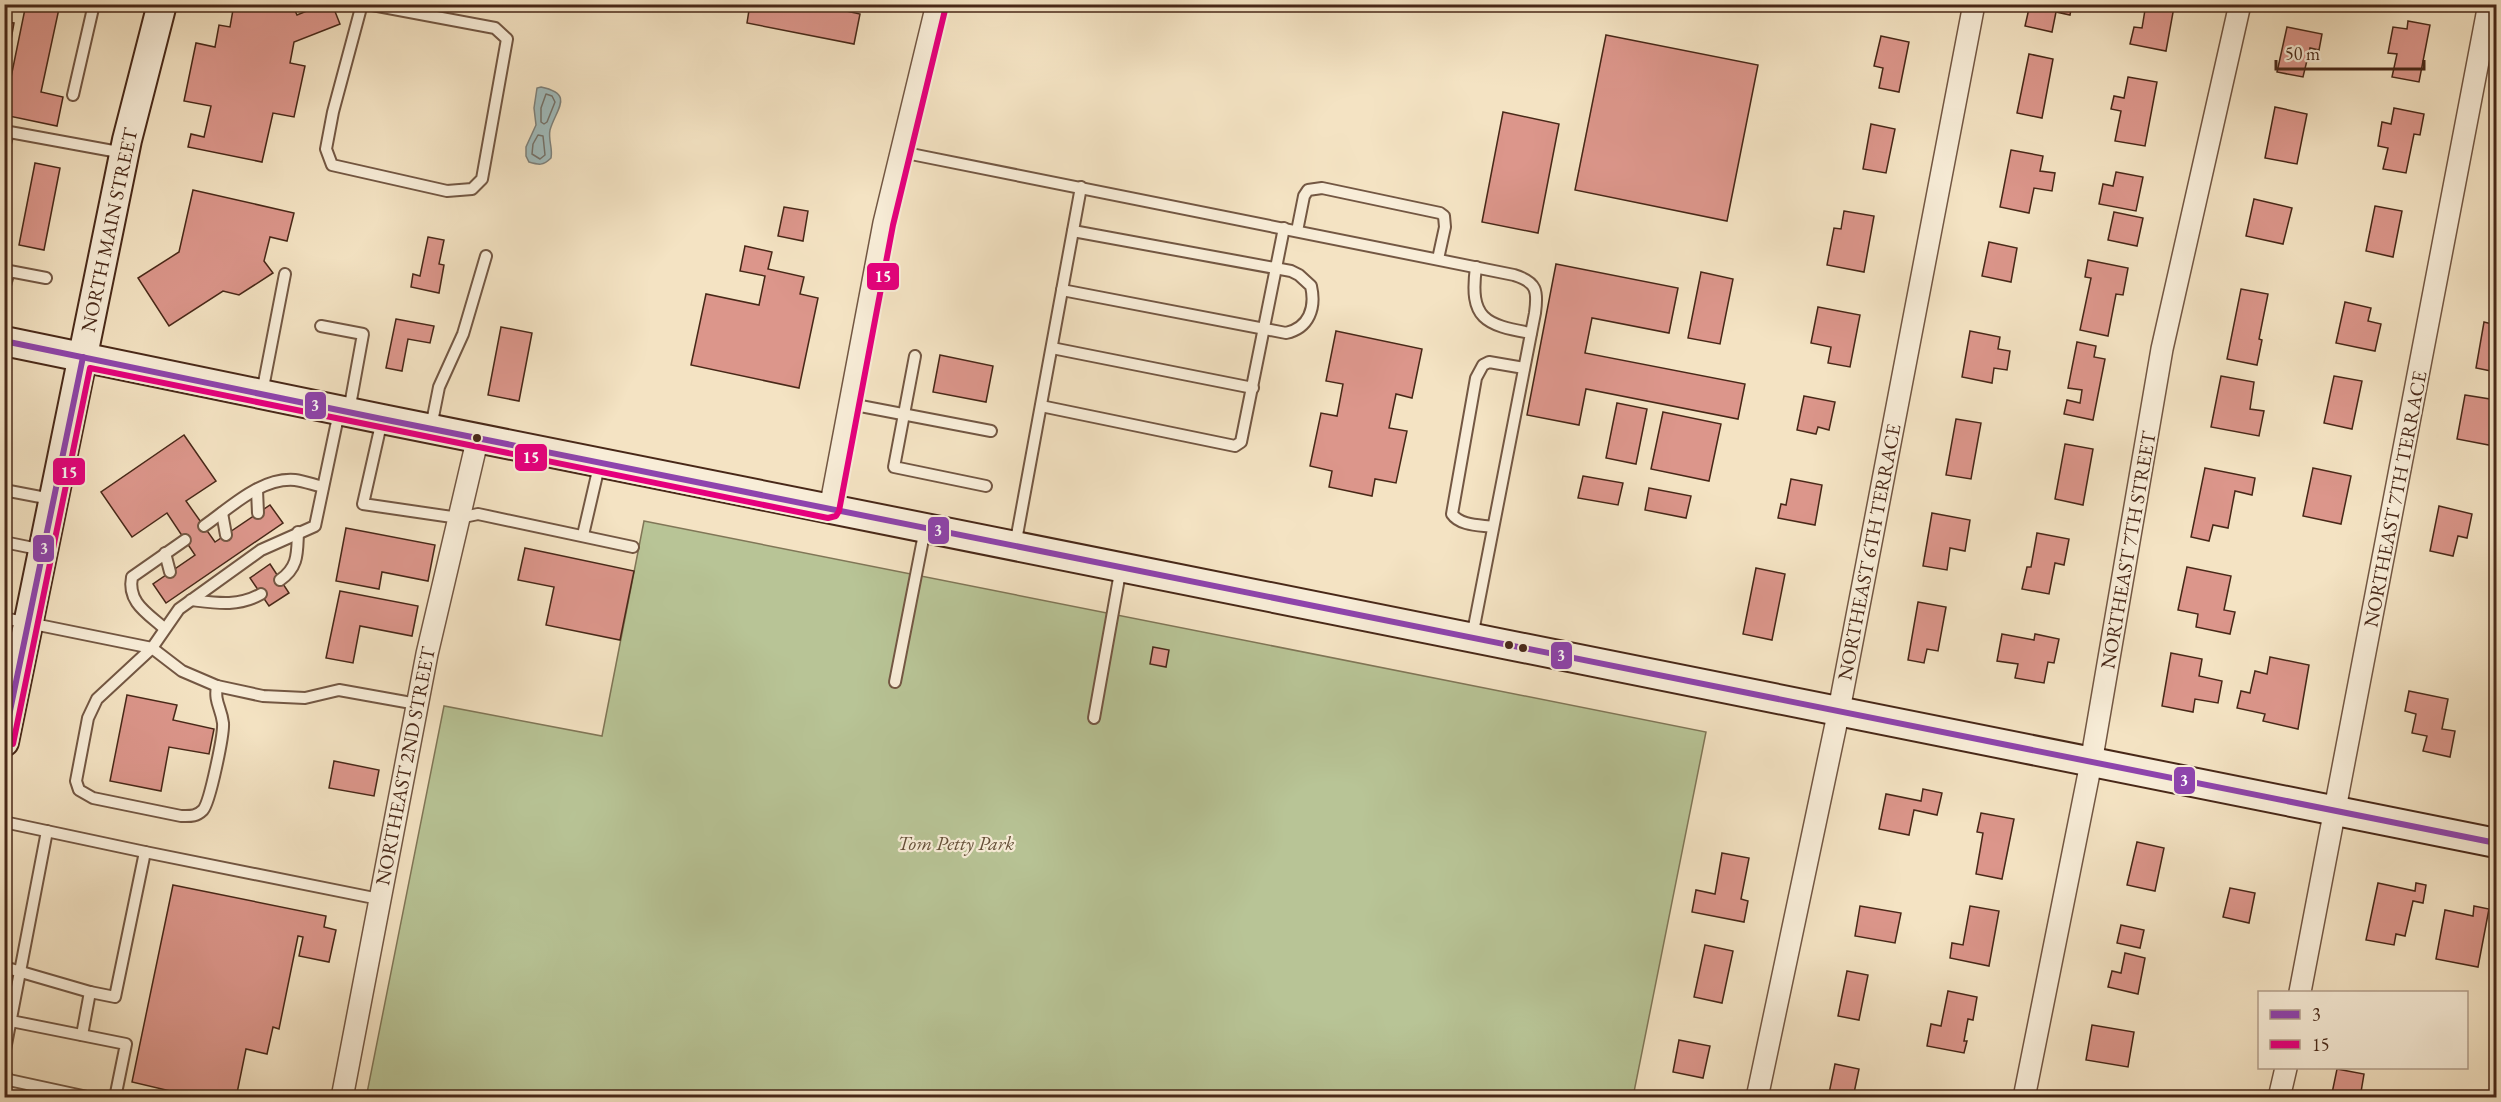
<svg xmlns="http://www.w3.org/2000/svg" width="2501" height="1102" viewBox="0 0 2501 1102" font-family="'EB Garamond',serif">
  <rect width="100%" height="100%" fill="#f4e3c3"/>
  <filter id="stains"><feTurbulence type="fractalNoise" baseFrequency=".00333" numOctaves="4"/><feColorMatrix values="0 0 0 0 .2 0 0 0 0 .09 0 0 0 0 .02 0 0 0 .5 -.17"/></filter>
  <radialGradient id="worn" r=".72"><stop offset=".6" stop-color="#630" stop-opacity="0"/><stop offset="1" stop-color="#630" stop-opacity=".3"/></radialGradient>
  <polygon fill="#b8c496" stroke="#807657" stroke-width="1.5" points="644,521 1706,732 1633,1097 366,1098 444,706 602,736"/>
  <path fill="#a0bcbd" stroke="#7d817b" stroke-width="1.5" d="M541,87C575,94 556,109 550,130C548,140 553,148 551,158C543,166 539,165 529,162L526,156V147L536,125L534,108L537,88Z"/>
  <g fill="none" stroke-linecap="round" stroke-linejoin="round">
    <g stroke="#74726a" stroke-width="1.5">
      <polygon points="546,94 552,96 555,102 547,122 544,124 541,122 541,108"/>
      <polygon points="538,135 543,136 545,155 540,159 532,154 533,144"/>
    </g>
  </g>
  <g fill="#dc968b" stroke="#482818" stroke-width="1.5">
    <polygon points="26,4 60,4 41,92 63,97 57,126 4,115 4,86 9,87"/>
    <polygon points="234,4 292,4 297,15 324,4 332,4 340,24 294,42 290,63 305,66 294,117 273,113 262,162 188,147 191,134 204,137 211,106 184,101 196,43 215,47 219,25 230,27"/>
    <polygon points="750,4 814,4 860,14 854,44 747,23"/>
    <polygon points="2030,4 2072,4 2070,15 2056,12 2052,32 2025,26"/>
    <polygon points="2146,4 2174,7 2166,51 2130,44 2134,27 2142,28"/>
    <polygon points="2408,21 2430,25 2419,82 2392,77 2397,54 2388,53 2393,27 2407,29"/>
    <polygon points="4,22 14,23 6,68 4,68"/>
    <polygon points="2287,27 2322,34 2319,50 2310,48 2303,77 2277,72"/>
    <polygon points="1606,35 1758,65 1727,221 1575,190"/>
    <polygon points="1881,36 1909,42 1899,92 1879,88 1883,68 1874,66"/>
    <polygon points="2029,54 2053,59 2042,118 2017,113"/>
    <polygon points="2128,77 2157,82 2145,146 2115,141 2121,111 2111,109 2114,96 2124,98"/>
    <polygon points="2275,107 2307,114 2297,164 2265,158"/>
    <polygon points="2394,108 2424,114 2420,135 2414,134 2406,173 2383,169 2388,148 2378,146 2382,122 2391,124"/>
    <polygon points="1503,112 1559,124 1538,233 1482,222"/>
    <polygon points="1871,124 1895,129 1886,173 1863,169"/>
    <polygon points="2011,150 2043,156 2040,171 2055,173 2052,191 2034,188 2029,213 2000,207"/>
    <polygon points="35,163 60,168 44,250 19,245"/>
    <polygon points="2116,172 2143,177 2136,211 2099,204 2103,184 2113,186"/>
    <polygon points="193,190 294,213 287,241 270,237 264,261 273,273 239,295 223,291 169,326 138,278 179,252"/>
    <polygon points="2254,199 2292,208 2283,244 2246,236"/>
    <polygon points="2375,206 2402,211 2393,257 2366,251"/>
    <polygon points="784,207 808,211 803,241 778,236"/>
    <polygon points="1844,211 1874,216 1864,272 1827,265 1834,228 1841,229"/>
    <polygon points="2114,212 2143,218 2137,246 2108,240"/>
    <polygon points="428,237 444,240 439,264 444,265 439,293 411,287 413,274 420,276"/>
    <polygon points="1989,242 2017,248 2011,282 1982,276"/>
    <polygon points="745,246 772,252 768,269 804,277 800,294 818,298 799,388 691,365 706,294 759,305 765,276 740,271"/>
    <polygon points="2088,260 2128,268 2123,295 2116,294 2108,336 2080,330 2091,278 2085,277"/>
    <polygon points="1556,264 1678,288 1669,333 1592,318 1585,353 1745,384 1738,419 1586,389 1579,425 1527,415"/>
    <polygon points="1701,272 1733,279 1720,344 1688,338"/>
    <polygon points="2241,289 2268,294 2259,339 2262,340 2257,365 2227,359"/>
    <polygon points="2345,302 2371,308 2368,321 2381,324 2375,351 2336,343"/>
    <polygon points="1818,307 1860,315 1850,367 1828,363 1831,347 1811,343"/>
    <polygon points="396,319 434,326 430,343 408,339 402,371 386,368"/>
    <polygon points="2484,322 2496,325 2496,372 2476,368"/>
    <polygon points="501,327 532,333 519,401 488,395"/>
    <polygon points="1336,331 1422,349 1412,398 1396,394 1389,428 1407,431 1396,483 1375,479 1372,496 1329,487 1332,471 1310,466 1321,413 1337,416 1343,384 1326,381"/>
    <polygon points="1970,331 2000,337 1998,349 2010,351 2007,370 1994,368 1992,383 1962,377"/>
    <polygon points="2077,342 2096,346 2094,357 2105,359 2093,420 2064,414 2067,400 2080,403 2082,390 2068,388"/>
    <polygon points="940,355 993,366 986,402 933,392"/>
    <polygon points="2221,376 2254,382 2250,409 2264,411 2259,436 2211,427"/>
    <polygon points="2334,376 2362,381 2352,429 2324,423"/>
    <polygon points="2465,395 2496,400 2494,446 2457,439"/>
    <polygon points="1804,396 1835,402 1829,430 1818,427 1816,434 1797,430"/>
    <polygon points="1617,403 1647,409 1636,464 1606,458"/>
    <polygon points="1663,412 1721,424 1709,481 1651,469"/>
    <polygon points="1956,419 1981,423 1971,479 1946,475"/>
    <polygon points="184,435 216,481 186,501 215,542 270,505 283,523 166,603 153,584 195,555 167,513 132,537 101,492"/>
    <polygon points="2065,444 2093,449 2083,505 2055,499"/>
    <polygon points="2205,468 2255,478 2252,495 2235,491 2228,528 2213,525 2209,541 2191,537"/>
    <polygon points="2313,468 2351,476 2341,524 2303,516"/>
    <polygon points="1583,476 1623,483 1618,505 1578,498"/>
    <polygon points="1791,479 1822,485 1815,525 1778,518 1781,504 1786,505"/>
    <polygon points="1649,488 1691,496 1686,518 1645,510"/>
    <polygon points="2439,506 2472,514 2467,538 2458,536 2453,556 2430,551"/>
    <polygon points="1932,513 1970,520 1965,551 1950,548 1947,570 1923,566"/>
    <polygon points="346,528 435,545 428,581 382,572 379,589 336,581"/>
    <polygon points="2037,533 2069,539 2064,565 2055,563 2049,594 2022,589 2027,567 2031,567"/>
    <polygon points="525,548 634,571 620,640 546,625 554,587 518,580"/>
    <polygon points="270,564 289,593 269,606 250,578"/>
    <polygon points="2187,567 2231,576 2224,610 2235,612 2230,634 2196,627 2198,614 2178,610"/>
    <polygon points="1756,568 1785,574 1772,640 1743,634"/>
    <polygon points="340,591 418,606 412,636 360,626 353,663 326,658"/>
    <polygon points="1918,602 1946,607 1938,651 1927,649 1924,663 1908,660"/>
    <polygon points="2002,634 2034,640 2035,634 2059,639 2054,663 2048,662 2044,683 2015,678 2018,664 1997,661"/>
    <polygon points="1153,647 1169,650 1166,667 1150,664"/>
    <polygon points="2171,653 2202,659 2199,676 2222,681 2218,703 2195,699 2193,712 2162,706"/>
    <polygon points="2270,657 2309,665 2298,729 2263,721 2265,714 2237,708 2241,691 2250,693 2255,671 2267,674"/>
    <polygon points="2409,691 2448,699 2442,729 2455,731 2450,757 2423,751 2427,736 2412,733 2416,714 2405,711"/>
    <polygon points="127,695 177,705 173,720 214,729 209,754 169,747 161,791 110,781"/>
    <polygon points="334,761 379,770 374,796 329,788"/>
    <polygon points="1923,789 1942,793 1937,815 1914,810 1909,835 1879,829 1886,794 1921,801"/>
    <polygon points="1981,813 2014,819 2002,879 1976,874 1983,833 1977,832"/>
    <polygon points="2137,842 2164,848 2155,891 2127,885"/>
    <polygon points="1722,853 1749,858 1741,899 1748,901 1744,922 1692,912 1696,890 1715,894"/>
    <polygon points="2378,883 2415,891 2416,883 2426,885 2423,903 2413,901 2405,936 2396,934 2394,945 2366,940"/>
    <polygon points="173,885 326,916 324,927 336,930 329,962 299,956 303,937 298,936 279,1029 273,1027 267,1054 246,1049 236,1098 200,1098 132,1082"/>
    <polygon points="2230,888 2255,893 2249,923 2223,917"/>
    <polygon points="1860,906 1901,913 1895,943 1855,936"/>
    <polygon points="1970,906 1999,911 1989,966 1950,958 1952,943 1963,945"/>
    <polygon points="2474,906 2489,909 2478,967 2436,959 2445,910 2473,916"/>
    <polygon points="2121,925 2144,930 2140,948 2117,943"/>
    <polygon points="1705,945 1733,951 1722,1003 1694,997"/>
    <polygon points="2125,953 2145,958 2138,994 2108,987 2112,971 2121,973"/>
    <polygon points="1847,971 1868,975 1859,1020 1838,1016"/>
    <polygon points="1948,991 1977,997 1973,1020 1968,1019 1964,1041 1967,1041 1964,1053 1927,1046 1931,1024 1941,1026"/>
    <polygon points="2092,1025 2134,1032 2128,1067 2086,1060"/>
    <polygon points="1679,1040 1710,1046 1703,1078 1673,1072"/>
    <polygon points="1835,1064 1859,1069 1853,1098 1828,1098"/>
    <polygon points="2337,1069 2364,1074 2360,1098 2331,1098"/>
  </g>
  <g fill="none" stroke-linecap="round" stroke-linejoin="round">
    <g stroke="#735743" stroke-width="14">
      <g id="lane">
        <polyline points="362,4 333,112 326,149 332,165 447,191 472,189 482,179 507,39 495,28 367,4"/>
        <polyline points="73,95 94,4"/>
        <polyline points="4,131 124,153"/>
        <polyline points="4,148 8,132"/>
        <path d="M901,152L1514,275C1537,282 1538,291 1535,313L1472,637"/>
        <polyline points="1297,231 1304,196 1308,190 1322,188 1440,213 1444,216 1445,227 1438,259"/>
        <path d="M1476,267C1469,319 1485,325 1531,333"/>
        <polyline points="4,270 46,278"/>
        <polyline points="4,289 9,271"/>
        <path d="M1062,290L1286,333C1309,328 1316,308 1311,286L1299,275L1291,271L1073,231"/>
        <polyline points="321,326 363,334 349,411"/>
        <polyline points="1052,348 1253,388"/>
        <polyline points="915,356 894,467 986,486"/>
        <polyline points="262,393 285,274"/>
        <polyline points="850,404 991,431"/>
        <polyline points="1041,406 1235,446 1241,442 1284,228"/>
        <polyline points="382,420 363,504 459,518 478,514 633,547"/>
        <polyline points="431,427 439,387 463,334 486,256"/>
        <polyline points="4,490 51,499"/>
        <polyline points="257,490 258,513"/>
        <polyline points="222,513 226,535"/>
        <path d="M204,526C230,508 261,477 295,480C304,481 314,485 323,487"/>
        <path d="M1493,527C1481,525 1460,526 1452,514L1476,378L1483,365L1489,362L1524,368"/>
        <polyline points="583,535 600,462"/>
        <polyline points="4,542 43,550"/>
        <polyline points="1015,546 1081,187"/>
        <polyline points="165,553 170,572"/>
        <path d="M280,580C299,567 297,552 298,532"/>
        <path d="M191,600C216,603 238,607 261,594"/>
        <polyline points="4,618 152,648 182,671 217,686 263,696 305,698 339,690 417,704"/>
        <path d="M164,628C147,613 127,602 132,577L185,540"/>
        <polyline points="895,682 925,529"/>
        <path d="M217,686C214,702 221,707 223,723C224,734 210,802 203,810C196,817 190,816 181,816L93,798L79,790L76,781L88,718L97,699L152,648L179,609L261,550L315,526L339,412"/>
        <polyline points="1094,718 1121,567"/>
        <polyline points="4,822 145,852"/>
        <polyline points="4,967 90,992 115,997 145,852 379,899"/>
        <polyline points="11,1021 126,1044 115,1098"/>
        <polyline points="82,1035 90,992"/>
        <polyline points="4,1055 47,831"/>
        <polyline points="4,1073 9,1080 92,1098"/>
      </g>
    </g>
    <g stroke="#735743" stroke-width="24">
      <g id="street">
        <polyline points="830,509 884,223 937,4"/>
        <polyline points="2300,992 2489,4"/>
        <polyline points="342,1098 427,654 478,437"/>
        <polyline points="1757,1098 1839,710 1974,4"/>
        <polyline points="2024,1098 2091,763 2162,349 2240,4"/>
        <polyline points="2279,1098 2286,1068"/>
      </g>
    </g>
    <g stroke="#482818" stroke-width="32">
      <g id="secondary">
        <polyline points="4,341 382,419 2496,843"/>
        <polyline points="4,742 127,140 162,4"/>
      </g>
    </g>
    <use href="#lane" stroke="#f8edd8" stroke-width="10"/>
    <use href="#street" stroke="#f8edd8" stroke-width="21"/>
    <use href="#secondary" stroke="#f8edd8" stroke-width="28"/>
    <g stroke="#f8edd8" stroke-width="10">
      <g id="bus-1">
        <polyline points="4,341 382,419 2496,843"/>
        <polyline points="4,740 83,357"/>
      </g>
    </g>
    <g stroke="#f8edd8" stroke-width="10">
      <polyline id="bus-2" points="13,744 90,368 828,518 836,516 839,511 893,225 946,6"/>
    </g>
    <use href="#bus-1" stroke="#8e44ad" stroke-width="6"/>
    <use href="#bus-2" stroke="#e5007d" stroke-width="6"/>
  </g>
  <g fill="#482818" stroke="#f8edd8" stroke-width="2">
    <circle cx="477" cy="438" r="5"/>
    <circle cx="1509" cy="645" r="5"/>
    <circle cx="1523" cy="648" r="5"/>
  </g>
  <g text-anchor="middle" dominant-baseline="central" stroke-width="4.5" stroke-linejoin="round" paint-order="stroke">
    <g font-size="20" fill="#482818" stroke="#f8edd8">
      <text transform="translate(109 230) rotate(-78)">NORTH MAIN STREET</text>
      <text transform="translate(2395 499) rotate(-79)">NORTHEAST 7TH TERRACE</text>
      <text transform="translate(2128 550) rotate(-80)">NORTHEAST 7TH STREET</text>
      <text transform="translate(1869 552) rotate(-79)">NORTHEAST 6TH TERRACE</text>
      <text transform="translate(405 766) rotate(-79)">NORTHEAST 2ND STREET</text>
    </g>
    <g font-size="20" font-style="italic" fill="#644f38" stroke="#f8edd8">
      <text x="956" y="843">Tom Petty Park</text>
    </g>
  </g>
  <g stroke="#f8edd8" stroke-width="2">
    <rect x="866" y="262" width="34" height="29" rx="6" fill="#e5007d"/>
    <rect x="304" y="391" width="23" height="29" rx="6" fill="#8e44ad"/>
    <rect x="514" y="443" width="34" height="29" rx="6" fill="#e5007d"/>
    <rect x="52" y="457" width="34" height="29" rx="6" fill="#e5007d"/>
    <rect x="927" y="516" width="23" height="29" rx="6" fill="#8e44ad"/>
    <rect x="32" y="534" width="23" height="29" rx="6" fill="#8e44ad"/>
    <rect x="1550" y="641" width="23" height="29" rx="6" fill="#8e44ad"/>
    <rect x="2173" y="766" width="23" height="29" rx="6" fill="#8e44ad"/>
  </g>
  <g font-size="16" text-anchor="middle" font-weight="bold" fill="#fff">
    <text x="883" y="282">15</text>
    <text x="315" y="411">3</text>
    <text x="531" y="463">15</text>
    <text x="69" y="478">15</text>
    <text x="938" y="536">3</text>
    <text x="44" y="554">3</text>
    <text x="1561" y="661">3</text>
    <text x="2184" y="786">3</text>
  </g>
  <rect width="2501" height="1102" fill="none" stroke="#f4e3c3" stroke-width="24"/>
  <rect x="6" y="6" width="2489" height="1090" fill="none" stroke="#482818" stroke-width="3"/>
  <rect x="12" y="12" width="2477" height="1078" fill="none" stroke="#482818" stroke-width="1.5"/>
  <rect x="2258" y="991" width="210" height="78" fill="#f8edd8" stroke="#b29e8b" stroke-width="1.5"/>
  <rect x="2270" y="1010" width="30" height="9" fill="#8e44ad" stroke="#b29e8b" stroke-width="1.5"/>
  <text x="2312" y="1021" font-size="18" fill="#482818">3</text>
  <rect x="2270" y="1040" width="30" height="9" fill="#e5007d" stroke="#b29e8b" stroke-width="1.5"/>
  <text x="2312" y="1051" font-size="18" fill="#482818">15</text>
  <path d="M2276 60v9h148v-9" fill="none" stroke="#482818" stroke-width="3"/>
  <text x="2285" y="60" font-size="18" fill="#482818" stroke="#f8edd8" stroke-width="4.5" paint-order="stroke">50 m</text>
  <rect width="100%" height="100%" filter="url(#stains)"/>
  <rect width="100%" height="100%" fill="url(#worn)"/>
</svg>
